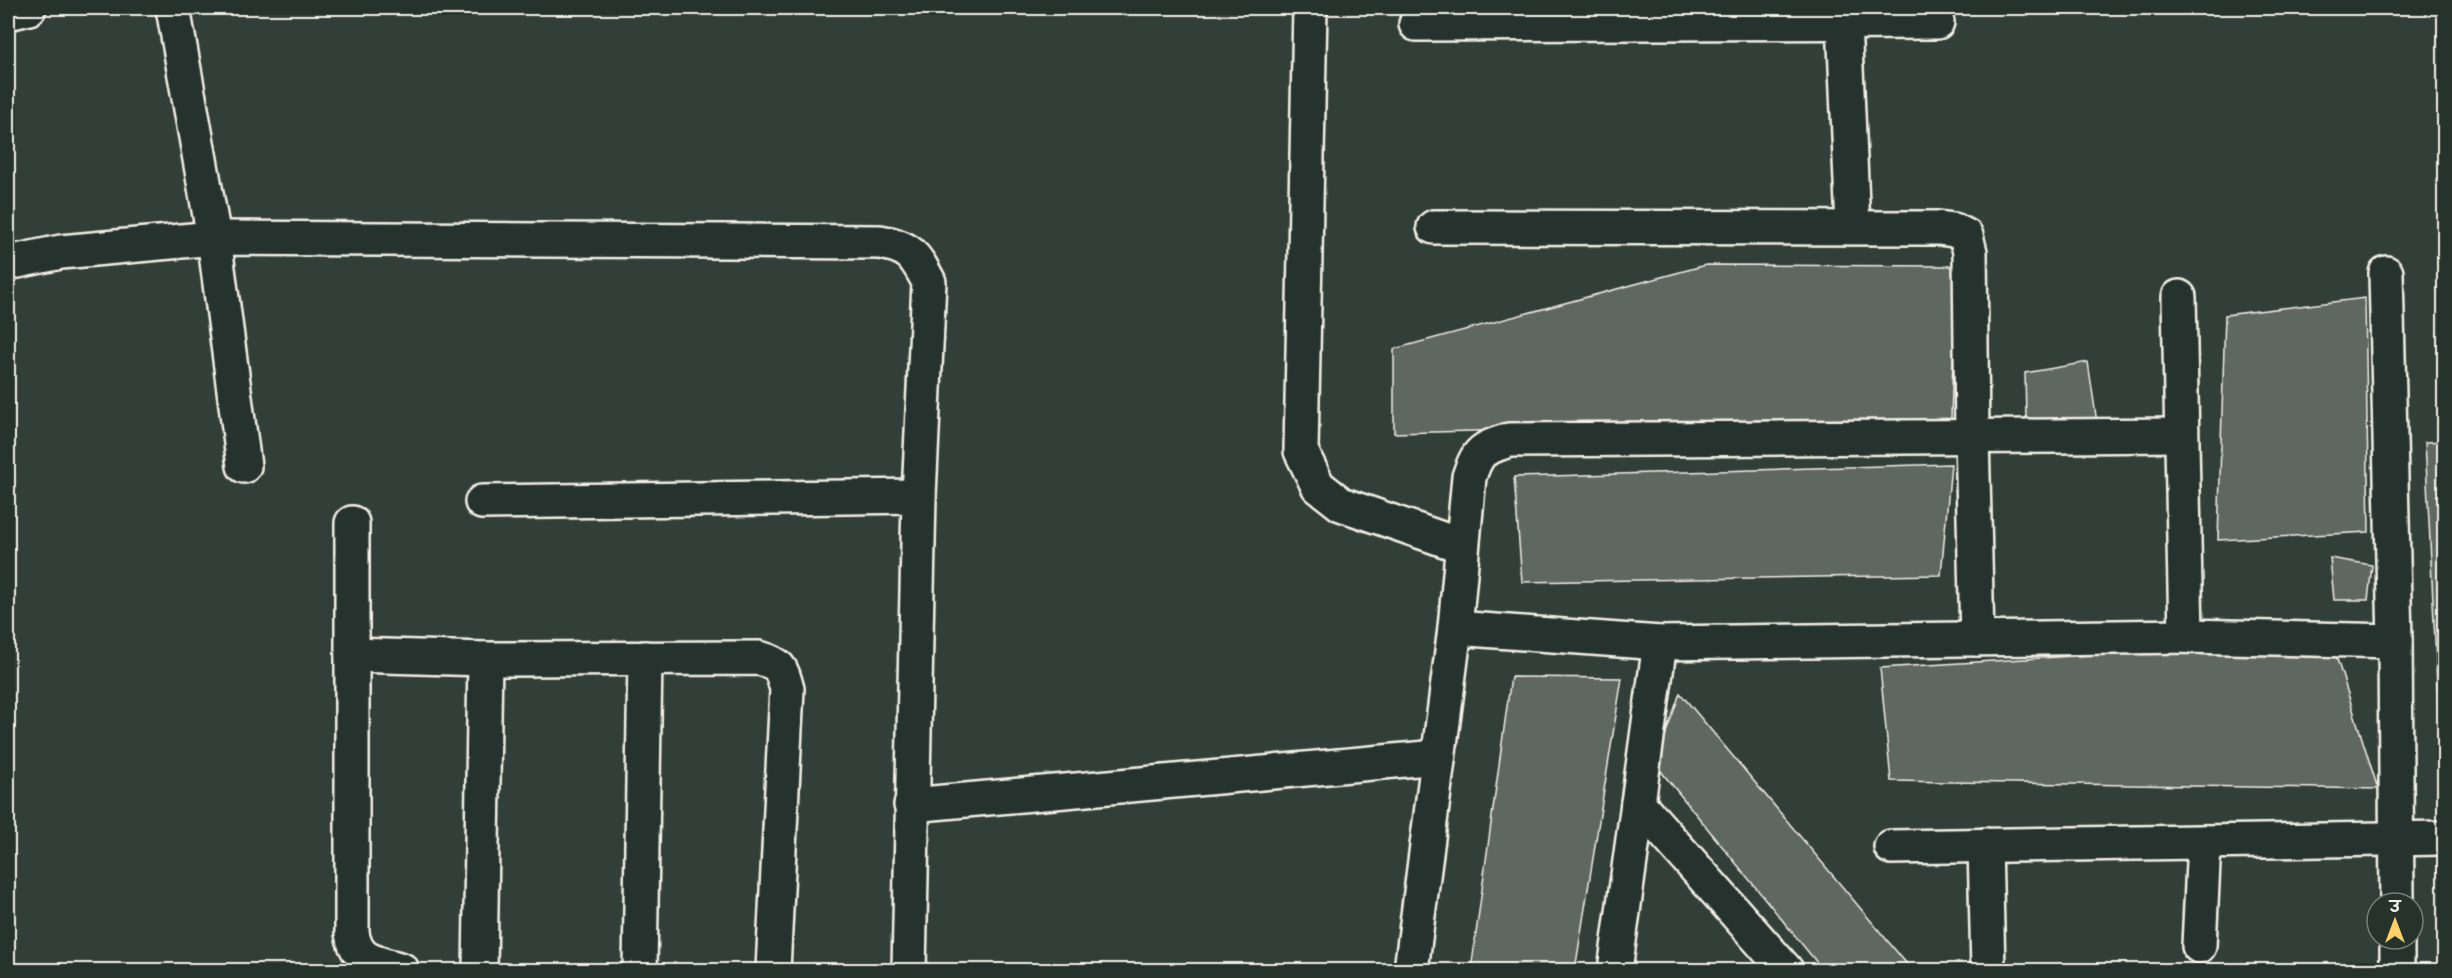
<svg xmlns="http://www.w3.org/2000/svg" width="2452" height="978" viewBox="0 0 2452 978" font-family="Mynerve,'Playpen Sans Deva',sans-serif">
  <rect width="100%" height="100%" fill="#323e38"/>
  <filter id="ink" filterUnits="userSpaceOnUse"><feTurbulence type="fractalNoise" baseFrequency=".0167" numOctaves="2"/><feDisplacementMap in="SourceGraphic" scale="12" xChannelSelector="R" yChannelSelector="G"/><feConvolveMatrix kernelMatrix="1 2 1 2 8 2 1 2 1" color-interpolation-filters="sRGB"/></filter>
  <g filter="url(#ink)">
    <g fill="#5f6861" stroke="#f4f1e8" stroke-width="1.5">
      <polygon points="1706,265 1956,266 1951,419 1394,433 1394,349"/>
      <polygon points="2365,298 2369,532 2218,540 2225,315"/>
      <polygon points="2088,362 2097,423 2026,418 2025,373"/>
      <polygon points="2444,441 2444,821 2425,442"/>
      <polygon points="1951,464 1941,575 1522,582 1514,477"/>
      <polygon points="2330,558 2372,565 2368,600 2334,600"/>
      <polygon points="2331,640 2378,789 1891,781 1880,668"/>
      <polygon points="1511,677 1622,678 1575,970 1471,970"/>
      <polygon points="1680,693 1912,970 1823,970 1655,764"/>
    </g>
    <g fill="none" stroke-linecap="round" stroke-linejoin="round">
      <g stroke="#f4f1e8" stroke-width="38">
        <g id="minor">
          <polyline points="173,8 214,238 244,466"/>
          <polyline points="1310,8 1301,451 1318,486 1341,504 1462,546"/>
          <polyline points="8,13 29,8"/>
          <polyline points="1844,22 1853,227"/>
          <polyline points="1416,24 1937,22"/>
          <polyline points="1434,227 1938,228 1954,230 1966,236 1970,252 1972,436 1977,639"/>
          <path d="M8,263L61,252L214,238L880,242C911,247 915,256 929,282L919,496L909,970"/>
          <polyline points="2386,273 2395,641 2397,903"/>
          <polyline points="2179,297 2186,636"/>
          <polyline points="482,502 919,496"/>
          <path d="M352,523V933C357,963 376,962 402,970"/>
          <polyline points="1455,628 1660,643 2186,636 2395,641"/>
          <path d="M352,655L485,659L759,658C781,664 781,668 787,689L773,970"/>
          <polyline points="1638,803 1786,970"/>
          <polyline points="911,805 1438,757"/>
          <polyline points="1985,845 1988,970"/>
          <polyline points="1891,847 2444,838"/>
          <polyline points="2199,946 2204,842"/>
          <polyline points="480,970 485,659"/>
          <polyline points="640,970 645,658"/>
          <path d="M1411,970L1455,628L1469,477C1478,450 1482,449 1509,440L2181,435"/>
          <polyline points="1615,970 1660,643"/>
          <polyline points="2397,970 2397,939"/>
        </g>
      </g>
      <use href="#minor" stroke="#26332d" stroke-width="33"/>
    </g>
  </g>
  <rect width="2452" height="978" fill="none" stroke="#26332d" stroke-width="30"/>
  <rect x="15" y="15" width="2422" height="948" fill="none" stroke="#f4f1e8" stroke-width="2" filter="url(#ink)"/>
  <g transform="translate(2395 921)"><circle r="28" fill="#26332d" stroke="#787f78" stroke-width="1.5"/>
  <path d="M0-4.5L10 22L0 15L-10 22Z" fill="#ffd166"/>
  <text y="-9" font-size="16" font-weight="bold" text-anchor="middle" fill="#f4f1e8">उ</text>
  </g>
</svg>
